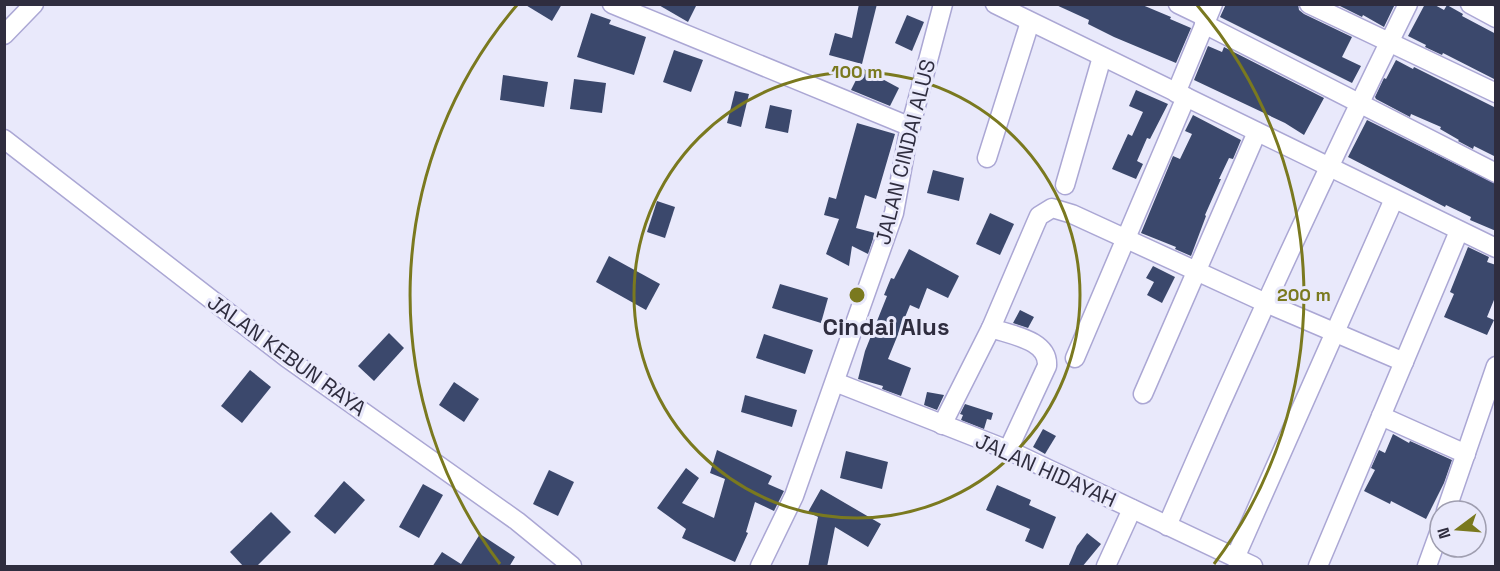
<svg xmlns="http://www.w3.org/2000/svg" width="1500" height="571" viewBox="0 0 1500 571" font-family="'Space Grotesk',sans-serif">
  <rect width="100%" height="100%" fill="#e9e9fb"/>
  <g fill="#3b486c">
    <polygon points="524,4 562,4 552,21"/>
    <polygon points="657,4 697,4 688,22"/>
    <polygon points="859,4 877,4 862,64 829,55 835,33 852,38"/>
    <polygon points="1054,4 1140,4 1171,17 1170,19 1191,28 1176,63 1114,37 1088,24 1089,20"/>
    <polygon points="1226,4 1298,4 1299,10 1304,14 1352,37 1342,57 1361,66 1352,83 1220,17"/>
    <polygon points="1336,4 1395,4 1384,27 1363,15 1362,17"/>
    <polygon points="1425,4 1433,4 1444,10 1447,5 1463,14 1462,16 1496,34 1496,80 1443,53 1442,55 1425,47 1426,45 1408,36"/>
    <polygon points="591,13 611,20 609,24 646,37 634,75 577,57"/>
    <polygon points="907,15 924,22 912,51 895,43"/>
    <polygon points="1208,46 1222,52 1224,47 1324,98 1304,135 1285,123 1194,80"/>
    <polygon points="674,50 703,60 691,92 663,82"/>
    <polygon points="1396,60 1413,69 1414,67 1496,108 1496,157 1474,146 1473,149 1458,141 1459,140 1440,129 1441,127 1411,114 1410,117 1376,99 1375,97 1384,78 1386,79"/>
    <polygon points="862,68 899,88 890,106 851,90"/>
    <polygon points="503,75 548,82 544,107 500,100"/>
    <polygon points="574,79 606,83 602,113 570,109"/>
    <polygon points="1136,90 1168,104 1150,139 1147,138 1137,161 1143,164 1136,179 1112,169 1128,134 1132,136 1143,112 1129,106"/>
    <polygon points="735,91 749,94 741,127 727,123"/>
    <polygon points="770,105 792,110 788,133 765,128"/>
    <polygon points="1193,115 1241,140 1233,159 1229,158 1219,179 1221,179 1205,215 1206,216 1191,256 1175,249 1176,247 1141,233 1173,156 1180,159 1192,134 1185,131"/>
    <polygon points="1367,120 1496,184 1496,231 1470,220 1471,217 1446,205 1445,207 1348,157"/>
    <polygon points="857,123 895,134 876,199 865,195 856,228 875,233 868,254 852,246 849,266 826,254 839,219 824,215 829,197 836,199"/>
    <polygon points="933,170 964,178 959,201 927,193"/>
    <polygon points="657,201 675,207 665,238 647,232"/>
    <polygon points="990,213 1014,224 1000,255 976,244"/>
    <polygon points="1468,247 1489,257 1487,262 1496,265 1496,295 1487,317 1494,320 1487,335 1444,317 1454,294 1450,292"/>
    <polygon points="909,249 959,276 948,298 927,288 919,309 910,305 888,359 911,368 901,396 882,389 883,386 858,379 865,351 887,296 884,295 891,278 894,279"/>
    <polygon points="609,256 660,284 646,310 596,282"/>
    <polygon points="1153,266 1175,277 1162,303 1147,295 1154,282 1146,278"/>
    <polygon points="780,284 828,298 821,323 772,308"/>
    <polygon points="1020,310 1034,317 1028,328 1013,323"/>
    <polygon points="389,333 404,348 374,381 358,366"/>
    <polygon points="764,334 813,350 805,374 756,358"/>
    <polygon points="250,370 271,387 242,423 221,406"/>
    <polygon points="454,382 479,399 464,422 439,405"/>
    <polygon points="927,392 944,395 937,410 924,405"/>
    <polygon points="745,395 797,410 792,427 741,412"/>
    <polygon points="965,404 993,413 991,420 987,419 984,429 961,420 963,415 960,414"/>
    <polygon points="1043,429 1056,436 1045,454 1033,447"/>
    <polygon points="1393,434 1409,443 1410,441 1452,460 1444,483 1426,519 1391,501 1390,504 1364,491 1375,470 1371,468 1379,450 1385,453"/>
    <polygon points="717,450 772,476 768,484 784,491 774,511 755,502 746,532 748,533 735,562 682,538 686,529 657,508 686,468 699,478 682,503 714,518 725,479 710,473"/>
    <polygon points="846,451 888,462 882,489 840,478"/>
    <polygon points="549,470 574,482 558,516 533,504"/>
    <polygon points="344,481 365,500 335,534 314,516"/>
    <polygon points="423,484 443,495 419,538 399,527"/>
    <polygon points="997,485 1031,500 1029,505 1056,517 1043,549 1025,541 1030,529 986,510"/>
    <polygon points="821,489 881,524 868,547 835,527 827,567 808,567 818,517 808,512"/>
    <polygon points="271,512 291,532 256,567 244,567 230,552"/>
    <polygon points="1087,533 1101,544 1082,567 1068,567 1077,546"/>
    <polygon points="480,534 515,557 509,567 432,567 442,552 461,564"/>
  </g>
  <g fill="none" stroke-linecap="round" stroke-linejoin="round">
    <g stroke="#aba7d4" stroke-width="21">
      <g id="minor">
        <polyline points="612,4 911,127"/>
        <polyline points="995,4 1496,248"/>
        <polyline points="1178,4 1207,18"/>
        <polyline points="1309,4 1496,93"/>
        <polyline points="1470,4 1496,18"/>
        <polyline points="1204,24 1496,173"/>
        <polyline points="4,35 34,4"/>
        <polyline points="1176,93 1213,4"/>
        <polyline points="4,139 287,358 517,521 572,566"/>
        <polyline points="987,158 1030,22"/>
        <polyline points="1065,185 1102,57"/>
        <path d="M991,328C1011,335 1049,340 1047,366L1008,450"/>
        <polyline points="1075,358 1186,97"/>
        <polyline points="835,382 1008,450 1253,566"/>
        <polyline points="1143,394 1257,132"/>
        <polyline points="1381,416 1466,454"/>
        <polyline points="942,425 991,328 1035,225 1039,216 1052,208 1072,214 1266,303 1404,362"/>
        <polyline points="1446,511 1496,366"/>
        <path d="M1167,526C1243,350 1323,176 1408,4"/>
        <polyline points="1235,558 1394,199"/>
        <polyline points="760,566 794,496 894,213 908,136 943,4"/>
        <polyline points="1106,566 1132,509"/>
        <polyline points="1318,566 1459,231"/>
        <polyline points="1427,566 1440,530"/>
      </g>
    </g>
    <use href="#minor" stroke="#fff" stroke-width="18"/>
  </g>
  <g fill="none" stroke="#7a791f" stroke-width="3">
    <circle cx="857" cy="295" r="223"/>
    <path d="M500 564A447 447 0 0 1 517 5M1197 5A447 447 0 0 1 1214 564"/>
  </g>
  <g text-anchor="middle" dominant-baseline="central" stroke-width="6" stroke-linejoin="round" paint-order="stroke">
    <g font-size="21" fill="#2f2d3f" stroke="#e9e9fb">
      <text transform="translate(905 152) rotate(-76)">JALAN CINDAI ALUS</text>
      <text transform="translate(287 355) rotate(36)">JALAN KEBUN RAYA</text>
      <text transform="translate(1046 470) rotate(24)">JALAN HIDAYAH</text>
    </g>
    <g font-size="24" font-weight="bold" fill="#2f2d3f" stroke="#e9e9fb">
      <text x="886" y="326">Cindai Alus</text>
    </g>
  </g>
  <circle cx="857" cy="295" r="9" fill="#7a791f" stroke="#e9e9fb" stroke-width="3"/>
  <g font-size="18" text-anchor="middle" font-weight="bold" fill="#7a791f" stroke="#e9e9fb" stroke-width="6" stroke-linejoin="round" paint-order="stroke">
    <text x="857" y="78">100 m</text>
    <text x="1304" y="301">200 m</text>
  </g>
  <rect width="1500" height="571" fill="none" stroke="#2f2d3f" stroke-width="12"/>
  <g transform="translate(1458 529) rotate(254)"><circle r="28" fill="#e9e9fb" stroke="#9f9eb0" stroke-width="1.5"/>
  <path d="M0-4.5L10 22L0 15L-10 22Z" fill="#7a791f"/>
  <text y="-9" font-size="16" font-weight="bold" text-anchor="middle" fill="#2f2d3f">N</text>
  </g>
</svg>
